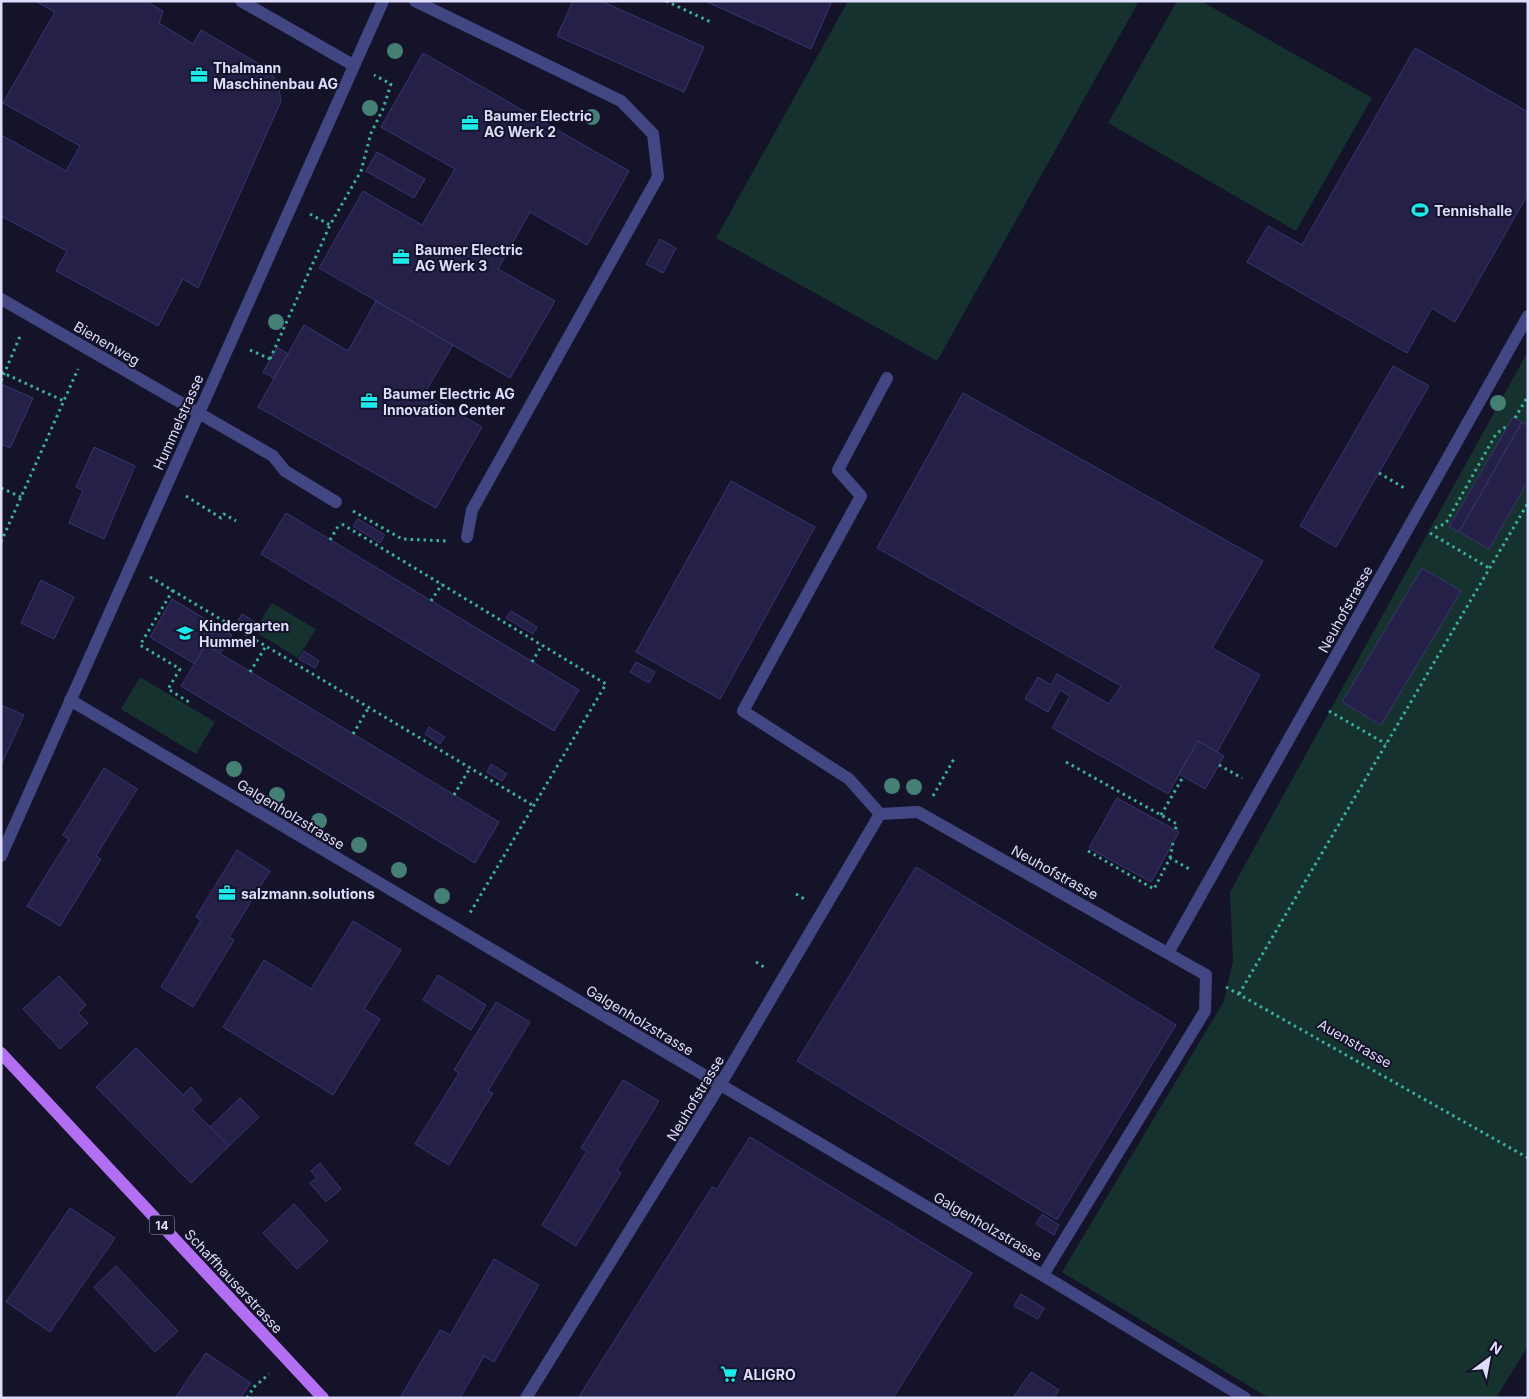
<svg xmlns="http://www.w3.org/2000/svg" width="1529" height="1399" viewBox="0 0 1529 1399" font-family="Inter,sans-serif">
  <rect width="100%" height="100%" fill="#141329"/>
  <g fill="#16322e">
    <polygon points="848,1 1139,1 937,361 716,238"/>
    <polygon points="1177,1 1201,1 1372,98 1296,231 1108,123"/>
    <polygon points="1528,351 1528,1346 1496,1398 1269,1398 1062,1272 1224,1001 1233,961 1230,892"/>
    <polygon points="272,603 316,629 298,658 254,631"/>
    <polygon points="140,677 215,722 196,754 121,709"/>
  </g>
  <g fill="#242048" stroke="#3a3572">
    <polygon points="35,1 146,1 163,11 159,23 193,44 201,30 266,68 278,82 281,101 198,288 183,279 158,326 56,271 67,251 1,216 1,135 66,171 80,146 3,103 55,12"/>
    <polygon points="573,1 601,1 704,47 684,92 557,36"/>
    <polygon points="705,1 832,1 811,49"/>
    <polygon points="1415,48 1528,112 1528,194 1455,322 1432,308 1407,353 1247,262 1268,226 1302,245"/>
    <polygon points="423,53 629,171 587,245 530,212 498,269 555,301 510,378 319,268 363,191 422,225 455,169 381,127"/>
    <polygon points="377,152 425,179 414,198 366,171"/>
    <polygon points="660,239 676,248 663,273 646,264"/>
    <polygon points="376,301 453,345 424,394 482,427 436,508 258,407 304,325 348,351"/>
    <polygon points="277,347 288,354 274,378 263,372"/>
    <polygon points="1393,366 1429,386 1336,547 1300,526"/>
    <polygon points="1,384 33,398 10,448 1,444"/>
    <polygon points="963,393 1263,561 1212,648 1260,675 1217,752 1198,741 1168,794 1052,728 1070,696 1060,690 1048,712 1025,699 1038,677 1051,685 1057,674 1109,704 1121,686 877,548"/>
    <polygon points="1513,417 1522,422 1459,532 1449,527"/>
    <polygon points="1522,422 1528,425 1528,481 1489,549 1459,532"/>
    <polygon points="94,447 135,466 104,539 69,523 83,490 76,487"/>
    <polygon points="731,481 815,527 720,699 636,652"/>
    <polygon points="286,513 579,690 554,731 261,554"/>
    <polygon points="358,519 385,535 380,543 353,526"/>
    <polygon points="1422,568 1461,591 1381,725 1342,702"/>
    <polygon points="41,580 74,597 54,639 21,623"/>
    <polygon points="172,599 232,635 220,654 206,645 195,664 150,637"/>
    <polygon points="511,611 537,627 533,634 506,618"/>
    <polygon points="242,614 258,624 253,631 238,621"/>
    <polygon points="206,645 499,822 475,863 181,686"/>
    <polygon points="304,651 319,661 315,668 299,659"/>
    <polygon points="636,662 655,672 649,683 630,672"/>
    <polygon points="1,705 24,715 1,765"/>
    <polygon points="429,727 445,737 440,744 425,734"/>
    <polygon points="1198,741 1224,756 1205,789 1179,774"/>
    <polygon points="491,764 507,774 502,781 487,772"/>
    <polygon points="104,768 137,789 96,856 101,859 60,926 27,906 69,839 63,835"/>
    <polygon points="1117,798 1179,832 1151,882 1089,848"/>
    <polygon points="237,850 270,871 229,937 234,940 193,1007 161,987 201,920 196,917"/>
    <polygon points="916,867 1176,1025 1057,1220 797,1061"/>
    <polygon points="353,921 401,950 364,1009 380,1019 333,1095 223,1027 264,960 311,989"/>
    <polygon points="438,975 486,1005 471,1030 423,1000"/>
    <polygon points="59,976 86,1005 78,1013 88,1023 60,1049 23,1009"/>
    <polygon points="496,1002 530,1022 488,1091 493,1093 449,1165 415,1144 459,1073 454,1070"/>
    <polygon points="136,1048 183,1095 191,1087 202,1100 192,1109 229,1146 191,1183 96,1087"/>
    <polygon points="623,1080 659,1101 617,1170 621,1173 576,1246 542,1225 587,1151 581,1148"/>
    <polygon points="240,1098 259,1117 229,1146 210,1127"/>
    <polygon points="750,1137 972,1273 893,1398 578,1398 712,1187 717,1189"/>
    <polygon points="320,1163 341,1189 326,1202 310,1183 317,1178 311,1171"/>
    <polygon points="294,1204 328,1241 297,1269 263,1233"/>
    <polygon points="70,1208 115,1238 50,1332 6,1302"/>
    <polygon points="1042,1214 1059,1225 1054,1235 1036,1224"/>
    <polygon points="494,1259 539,1285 494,1362 484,1356 460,1398 400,1398 440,1330 450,1335"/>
    <polygon points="116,1266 178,1331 155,1352 94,1287"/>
    <polygon points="1021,1294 1044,1308 1038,1319 1014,1306"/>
    <polygon points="206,1353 251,1383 240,1398 175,1398"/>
    <polygon points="1031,1372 1059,1390 1054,1398 1013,1398"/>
  </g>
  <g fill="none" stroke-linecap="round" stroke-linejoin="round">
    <g stroke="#3bb29e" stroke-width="3" stroke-dasharray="2.5 4" stroke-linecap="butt">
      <polyline points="666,1 713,23"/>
      <polyline points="310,214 330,225 361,171 371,133 383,109 391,84 374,75"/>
      <polyline points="250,350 270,359"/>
      <polyline points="270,359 330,225"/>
      <polyline points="1,372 64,401"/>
      <polyline points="1,381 21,334"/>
      <polyline points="1515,418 1528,396"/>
      <polyline points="1379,473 1406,489"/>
      <polyline points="1,488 21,497"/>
      <polyline points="186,496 221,518 224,514 236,521"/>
      <polyline points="353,511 402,539 447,541"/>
      <polyline points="342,524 606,684 470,913"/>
      <polyline points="1435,528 1446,523 1496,434 1508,425"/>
      <polyline points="1430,533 1489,568"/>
      <polyline points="330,540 340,523"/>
      <polyline points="1,542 78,369"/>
      <polyline points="150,577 534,806"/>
      <polyline points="173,590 140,645 180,669 168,689 192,704"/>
      <polyline points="431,601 442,584"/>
      <polyline points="532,662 542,645"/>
      <polyline points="250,672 266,646"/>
      <polyline points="1329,711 1386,744"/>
      <polyline points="353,734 369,707"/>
      <polyline points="1066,762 1177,824 1175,831"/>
      <polyline points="1219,765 1242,778"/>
      <polyline points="454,795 470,768"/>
      <polyline points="933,796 955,757"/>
      <polyline points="1161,815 1183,777"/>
      <polyline points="1088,851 1154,889 1170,858 1191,870"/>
      <polyline points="1170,858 1173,843"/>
      <polyline points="796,894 806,900"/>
      <polyline points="756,962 764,967"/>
      <polyline points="1226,987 1528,1158"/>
      <polyline points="1239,994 1528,503"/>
      <polyline points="247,1398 254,1387 269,1374"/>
    </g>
    <g stroke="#424783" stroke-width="12">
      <polyline points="241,1 353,65"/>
      <polyline points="415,1 621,101 653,134 658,177 472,510 467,537"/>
      <polyline points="1,299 273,456 285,471 336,502"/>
      <polyline points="70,700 1059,1285 1245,1398"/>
      <polyline points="880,814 849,779 743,711 861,496 838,470 887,378"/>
      <polyline points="1,856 383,1"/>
      <polyline points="1168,953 1528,316"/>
      <polyline points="526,1398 720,1085 880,814 918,812 1206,975 1205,1011 1043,1275"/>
    </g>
    <polyline stroke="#b36ef3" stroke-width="12" points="1,1053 323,1398"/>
  </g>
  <g fill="#467f74">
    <circle cx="395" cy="51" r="8"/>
    <circle cx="370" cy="108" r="8"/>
    <circle cx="592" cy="117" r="8"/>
    <circle cx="276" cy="322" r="8"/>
    <circle cx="1498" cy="403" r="8"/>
    <circle cx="234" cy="769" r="8"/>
    <circle cx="892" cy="786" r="8"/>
    <circle cx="914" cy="787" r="8"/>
    <circle cx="277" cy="795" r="8"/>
    <circle cx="319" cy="821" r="8"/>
    <circle cx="359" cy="845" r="8"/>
    <circle cx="399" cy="870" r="8"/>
    <circle cx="442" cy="896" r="8"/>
  </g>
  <defs>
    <g id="office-bare" transform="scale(1.35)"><path d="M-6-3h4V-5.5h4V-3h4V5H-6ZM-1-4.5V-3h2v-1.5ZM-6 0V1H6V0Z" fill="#1aebea" stroke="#141329" stroke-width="2.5" paint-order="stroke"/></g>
    <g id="stadium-bare" transform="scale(1.35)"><path d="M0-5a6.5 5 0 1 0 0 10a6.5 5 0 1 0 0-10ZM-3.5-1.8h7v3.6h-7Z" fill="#1aebea" stroke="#141329" stroke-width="2.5" paint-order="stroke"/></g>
    <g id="school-bare" transform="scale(1.35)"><path d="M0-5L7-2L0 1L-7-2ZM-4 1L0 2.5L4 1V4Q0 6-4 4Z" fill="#1aebea" stroke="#141329" stroke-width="2.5" paint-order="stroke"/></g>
    <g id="supermarket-bare" transform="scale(1.35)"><path d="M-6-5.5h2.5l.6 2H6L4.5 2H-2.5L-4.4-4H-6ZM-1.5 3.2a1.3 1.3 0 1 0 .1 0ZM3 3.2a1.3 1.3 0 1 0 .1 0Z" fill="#1aebea" stroke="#141329" stroke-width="2.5" paint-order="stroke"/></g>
  </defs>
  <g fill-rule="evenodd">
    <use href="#office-bare" x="199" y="75"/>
    <use href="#office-bare" x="470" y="123"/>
    <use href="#stadium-bare" x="1420" y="210"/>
    <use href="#office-bare" x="401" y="257"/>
    <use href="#office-bare" x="369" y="401"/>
    <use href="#school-bare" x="185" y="633"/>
    <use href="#office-bare" x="227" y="893"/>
    <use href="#supermarket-bare" x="729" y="1374"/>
  </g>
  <g text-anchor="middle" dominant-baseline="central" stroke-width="4" stroke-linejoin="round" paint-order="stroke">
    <rect fill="#141329" stroke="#a1a0bd" stroke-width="1" x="149.5" y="1215.5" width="25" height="19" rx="4"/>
    <g font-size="12" font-weight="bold" fill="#deddfc">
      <text x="162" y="1225">14</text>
    </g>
    <g font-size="14" font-weight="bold" fill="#deddfc" stroke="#141329" text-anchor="start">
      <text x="213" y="67">Thalmann<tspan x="213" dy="16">Maschinenbau AG</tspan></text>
      <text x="484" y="115">Baumer Electric<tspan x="484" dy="16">AG Werk 2</tspan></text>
      <text x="1434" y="210">Tennishalle</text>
      <text x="415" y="249">Baumer Electric<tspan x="415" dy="16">AG Werk 3</tspan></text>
      <text x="383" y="393">Baumer Electric AG<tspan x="383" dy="16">Innovation Center</tspan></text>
      <text x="199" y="625">Kindergarten<tspan x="199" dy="16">Hummel</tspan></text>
      <text x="241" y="893">salzmann.solutions</text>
      <text x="743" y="1374">ALIGRO</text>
    </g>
    <g font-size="14" fill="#deddfc" stroke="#141329">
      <text transform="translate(107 343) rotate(30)">Bienenweg</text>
      <text transform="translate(178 422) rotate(-66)">Hummelstrasse</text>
      <text transform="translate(1345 609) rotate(-61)">Neuhofstrasse</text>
      <text transform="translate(291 814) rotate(31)">Galgenholzstrasse</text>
      <text transform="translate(1055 872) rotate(29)">Neuhofstrasse</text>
      <text transform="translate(640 1020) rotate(31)">Galgenholzstrasse</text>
      <text transform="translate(1355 1043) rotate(30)">Auenstrasse</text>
      <text transform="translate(695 1098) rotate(-59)">Neuhofstrasse</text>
      <text transform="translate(988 1226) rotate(30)">Galgenholzstrasse</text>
      <text transform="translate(234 1281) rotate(47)">Schaffhauserstrasse</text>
    </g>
  </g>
  <rect width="1529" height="1399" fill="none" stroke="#deddfc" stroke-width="5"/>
  <g transform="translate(1489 1359) rotate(32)" stroke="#141329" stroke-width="4" paint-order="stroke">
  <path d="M0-4L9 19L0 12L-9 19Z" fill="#deddfc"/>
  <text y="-8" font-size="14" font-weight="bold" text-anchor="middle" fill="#deddfc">N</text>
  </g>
</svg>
